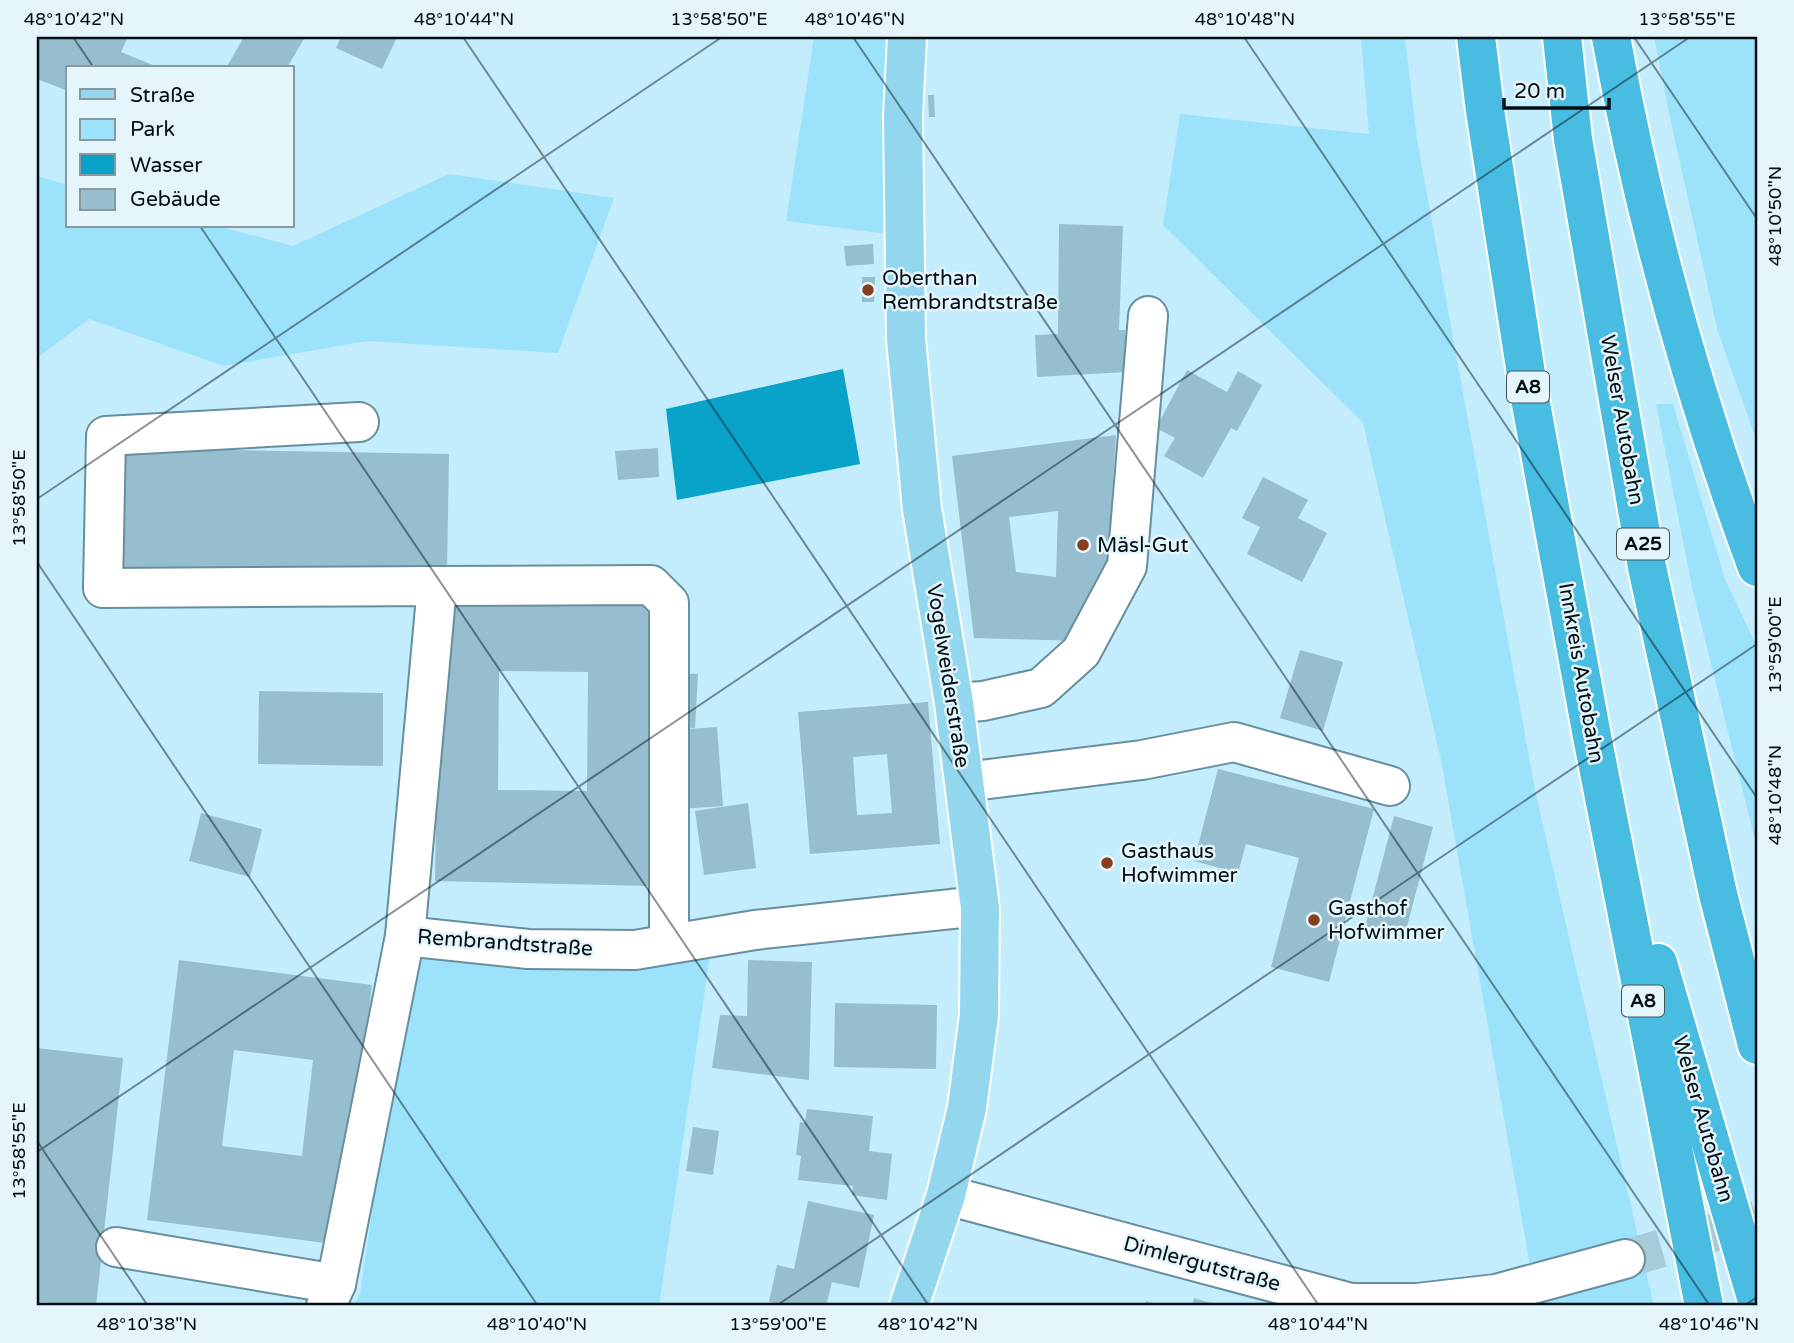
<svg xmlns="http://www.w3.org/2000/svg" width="1794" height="1343" viewBox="0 0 1794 1343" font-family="'Varela Round',sans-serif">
  <rect width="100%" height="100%" fill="#c3edfc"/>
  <g fill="#9de2fb">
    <polygon points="814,37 896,37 887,234 786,221"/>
    <polygon points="1361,37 1405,37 1417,139 1535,790 1654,1306 1533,1306 1530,1297 1615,1272 1607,1242 1530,1266 1441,760 1363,423 1163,225 1180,114 1369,134"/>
    <polygon points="1654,37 1757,37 1757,442 1718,332 1671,123"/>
    <polygon points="449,174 614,198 558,353 367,341 224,366 89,319 37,358 37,176 68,185 68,226 218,226 293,246"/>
    <polygon points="1656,404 1673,404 1725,579 1757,647 1757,848 1692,587"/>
    <polygon points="711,948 659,1306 354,1306 360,1293 384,1131 422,956"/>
  </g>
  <polygon fill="#09a3ca" points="843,369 860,464 677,500 666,409"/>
  <g fill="#96bece" fill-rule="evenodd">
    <polygon points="37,37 128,37 121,52 160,68 68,68 68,91 37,79"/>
    <polygon points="244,37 305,37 287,68 226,68"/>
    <polygon points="341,37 397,37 382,69 336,48"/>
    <polygon points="928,95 934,95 935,117 929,117"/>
    <polygon points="1059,224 1123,226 1119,330 1125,330 1127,372 1037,377 1035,335 1058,334"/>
    <polygon points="873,244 874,264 846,266 844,246"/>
    <polygon points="862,277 875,277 874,302 862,302"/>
    <polygon points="1187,370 1227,392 1238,371 1262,385 1237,431 1231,428 1203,478 1164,456 1175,438 1156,428"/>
    <path d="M1116,435L1106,589L1082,641L974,638L952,456ZM1058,511L1056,577L1016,572L1009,517Z"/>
    <polygon points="121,448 449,454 447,574 120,568"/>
    <polygon points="658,448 659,477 618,480 615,451"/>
    <polygon points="1263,477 1308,500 1298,518 1327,533 1302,582 1247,554 1260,527 1242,518"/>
    <path d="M440,601L657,605L652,886L435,881ZM499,671L588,672L587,791L498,790Z"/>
    <polygon points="1300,650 1343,662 1323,731 1280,718"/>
    <polygon points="678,673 698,674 695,728 675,727"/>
    <polygon points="259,691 383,693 383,766 258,764"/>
    <path d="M928,702L940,844L810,854L798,712ZM887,754L892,813L857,815L853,757Z"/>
    <polygon points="717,727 723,806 680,809 674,730"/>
    <polygon points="1218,769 1374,809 1329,982 1271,967 1299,858 1246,844 1238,873 1194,861"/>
    <polygon points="748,803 756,868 704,875 695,811"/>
    <polygon points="201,813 262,829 250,877 189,861"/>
    <polygon points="1394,816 1433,827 1403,942 1364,931"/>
    <path d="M179,960L372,985L340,1245L147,1220ZM234,1050L313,1060L302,1156L222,1146Z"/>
    <polygon points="748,960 812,962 809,1080 712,1068 720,1015 747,1016"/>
    <polygon points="835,1003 937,1005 936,1069 834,1067"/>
    <polygon points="37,1048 123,1058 96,1306 37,1302"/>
    <polygon points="807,1109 873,1116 869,1151 892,1154 887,1200 852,1195 853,1186 798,1180 801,1156 796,1155 800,1122 805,1123"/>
    <polygon points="693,1127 719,1131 713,1175 686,1171"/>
    <polygon points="808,1201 874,1215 859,1288 832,1282 826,1306 789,1306 769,1302 777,1265 794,1269"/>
    <polygon points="1194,1298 1221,1306 1192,1306"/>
    <polygon points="1146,1301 1161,1306 1145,1306"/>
  </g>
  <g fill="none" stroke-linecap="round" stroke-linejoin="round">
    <polyline stroke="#a6ccd9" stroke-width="38" stroke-dasharray="38 19" stroke-linecap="butt" points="1625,1259 1757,1220"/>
    <g stroke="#688f9e" stroke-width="42">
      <g id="minor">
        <polyline points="359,422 106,436 103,588 437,586 405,936"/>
        <polyline points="437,586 651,585 669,603 669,944"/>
        <polyline points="954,703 983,701 1041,688 1081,652 1127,566 1148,316"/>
        <polyline points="965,782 1142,760 1234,742 1390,786"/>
        <polyline points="946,1195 1351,1303 1417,1303 1496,1294 1625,1259"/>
        <polyline points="116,1247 336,1284"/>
        <polyline points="326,1306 336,1284 405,936 528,949 635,950 755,930 961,908 980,908"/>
      </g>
    </g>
    <g stroke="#fff" stroke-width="42">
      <polyline id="major" points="907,37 903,116 906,339 922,509 954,703 980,908 979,1015 967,1108 946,1195 909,1306"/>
    </g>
    <g stroke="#fff" stroke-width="42">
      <g id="highway">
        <polyline points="1476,37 1485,110 1529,393 1592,736 1704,1306"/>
        <polyline points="1562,37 1573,139 1647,567 1718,894 1757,1045"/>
        <path d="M1611,37C1644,217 1693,395 1757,567"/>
        <polyline points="1658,963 1757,1301"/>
      </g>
    </g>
    <use href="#minor" stroke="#fff" stroke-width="38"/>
    <use href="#major" stroke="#92d7ee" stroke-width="38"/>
    <use href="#highway" stroke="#49bce2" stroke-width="38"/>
  </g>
  <path fill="none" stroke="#020e13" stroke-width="2" stroke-opacity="0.45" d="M73,37L94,68M463,37L1319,1306M853,37L1710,1306M1244,37L1757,798M1634,37L1757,219M200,226L929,1306M37,499L722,37M37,562L538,1306M37,1141L148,1306M37,1152L1690,37M776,1306L1757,644M1744,1306L1757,1297"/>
  <g fill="#863e1e" stroke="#e5f5fc" stroke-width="2.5">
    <circle cx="868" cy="290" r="7"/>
    <circle cx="1083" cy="545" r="7"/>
    <circle cx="1107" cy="863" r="7"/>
    <circle cx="1314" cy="920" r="7"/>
  </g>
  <g text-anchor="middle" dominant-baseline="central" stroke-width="5" stroke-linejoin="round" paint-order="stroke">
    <g fill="#e5f5fc" stroke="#465359" stroke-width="2">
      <rect x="1507" y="371.5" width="42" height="31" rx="5"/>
      <rect x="1617" y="528.5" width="52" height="31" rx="5"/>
      <rect x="1622" y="985.5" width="42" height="31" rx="5"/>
    </g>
    <g font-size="19" font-weight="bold" fill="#020e13">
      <text x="1528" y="387">A8</text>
      <text x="1643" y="544">A25</text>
      <text x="1643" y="1001">A8</text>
    </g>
    <g font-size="21" fill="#020e13" stroke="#e5f5fc" text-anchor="start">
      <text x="882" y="278">Oberthan<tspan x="882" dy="24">Rembrandtstraße</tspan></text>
      <text x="1097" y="545">Mäsl-Gut</text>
      <text x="1121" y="851">Gasthaus<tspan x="1121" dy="24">Hofwimmer</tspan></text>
      <text x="1328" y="908">Gasthof<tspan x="1328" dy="24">Hofwimmer</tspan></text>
    </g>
    <g font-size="21" fill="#020e13" stroke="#e5f5fc">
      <text transform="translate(1622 420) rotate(80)">Welser Autobahn</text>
      <text transform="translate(1581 673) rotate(80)">Innkreis Autobahn</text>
      <text transform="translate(948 676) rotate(81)">Vogelweiderstraße</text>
      <text transform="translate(505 943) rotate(4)">Rembrandtstraße</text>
      <text transform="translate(1703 1119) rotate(74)">Welser Autobahn</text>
      <text transform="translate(1202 1264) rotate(15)">Dimlergutstraße</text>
    </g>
  </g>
  <rect width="1794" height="1343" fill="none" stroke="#e5f5fc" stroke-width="77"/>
  <rect x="66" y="66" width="228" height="161" fill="#e5f5fc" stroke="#8a999f" stroke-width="2"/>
  <rect x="80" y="89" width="35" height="10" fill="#92d7ee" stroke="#8a999f" stroke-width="2"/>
  <text x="130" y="102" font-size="21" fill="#020e13">Straße</text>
  <rect x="80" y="119" width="35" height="21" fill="#9de2fb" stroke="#8a999f" stroke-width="2"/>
  <text x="130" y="136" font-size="21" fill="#020e13">Park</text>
  <rect x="80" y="154" width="35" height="21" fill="#09a3ca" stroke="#8a999f" stroke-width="2"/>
  <text x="130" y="172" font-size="21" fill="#020e13">Wasser</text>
  <rect x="80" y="189" width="35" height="21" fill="#96bece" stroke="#8a999f" stroke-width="2"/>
  <text x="130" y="206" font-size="21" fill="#020e13">Gebäude</text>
  <path d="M1504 98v10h105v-10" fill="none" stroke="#020e13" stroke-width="3.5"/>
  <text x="1514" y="98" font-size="21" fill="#020e13" stroke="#e5f5fc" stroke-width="5" paint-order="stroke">20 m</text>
  <rect x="38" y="38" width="1718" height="1266" fill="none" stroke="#020e13" stroke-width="2.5"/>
  <g font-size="18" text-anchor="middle" fill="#020e13">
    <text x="74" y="25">48°10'42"N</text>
    <text x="464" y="25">48°10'44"N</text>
    <text x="719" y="25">13°58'50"E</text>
    <text x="855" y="25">48°10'46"N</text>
    <text x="1245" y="25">48°10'48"N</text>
    <text x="1687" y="25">13°58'55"E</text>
    <text transform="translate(1775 216) rotate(-90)" y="6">48°10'50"N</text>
    <text transform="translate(19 498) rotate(-90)" y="6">13°58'50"E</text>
    <text transform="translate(1775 645) rotate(-90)" y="6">13°59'00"E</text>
    <text transform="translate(1775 795) rotate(-90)" y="6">48°10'48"N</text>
    <text transform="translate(19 1151) rotate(-90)" y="6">13°58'55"E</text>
    <text x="147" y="1330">48°10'38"N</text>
    <text x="537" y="1330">48°10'40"N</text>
    <text x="778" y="1330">13°59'00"E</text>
    <text x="928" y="1330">48°10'42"N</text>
    <text x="1318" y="1330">48°10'44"N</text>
    <text x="1709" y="1330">48°10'46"N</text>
  </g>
</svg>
